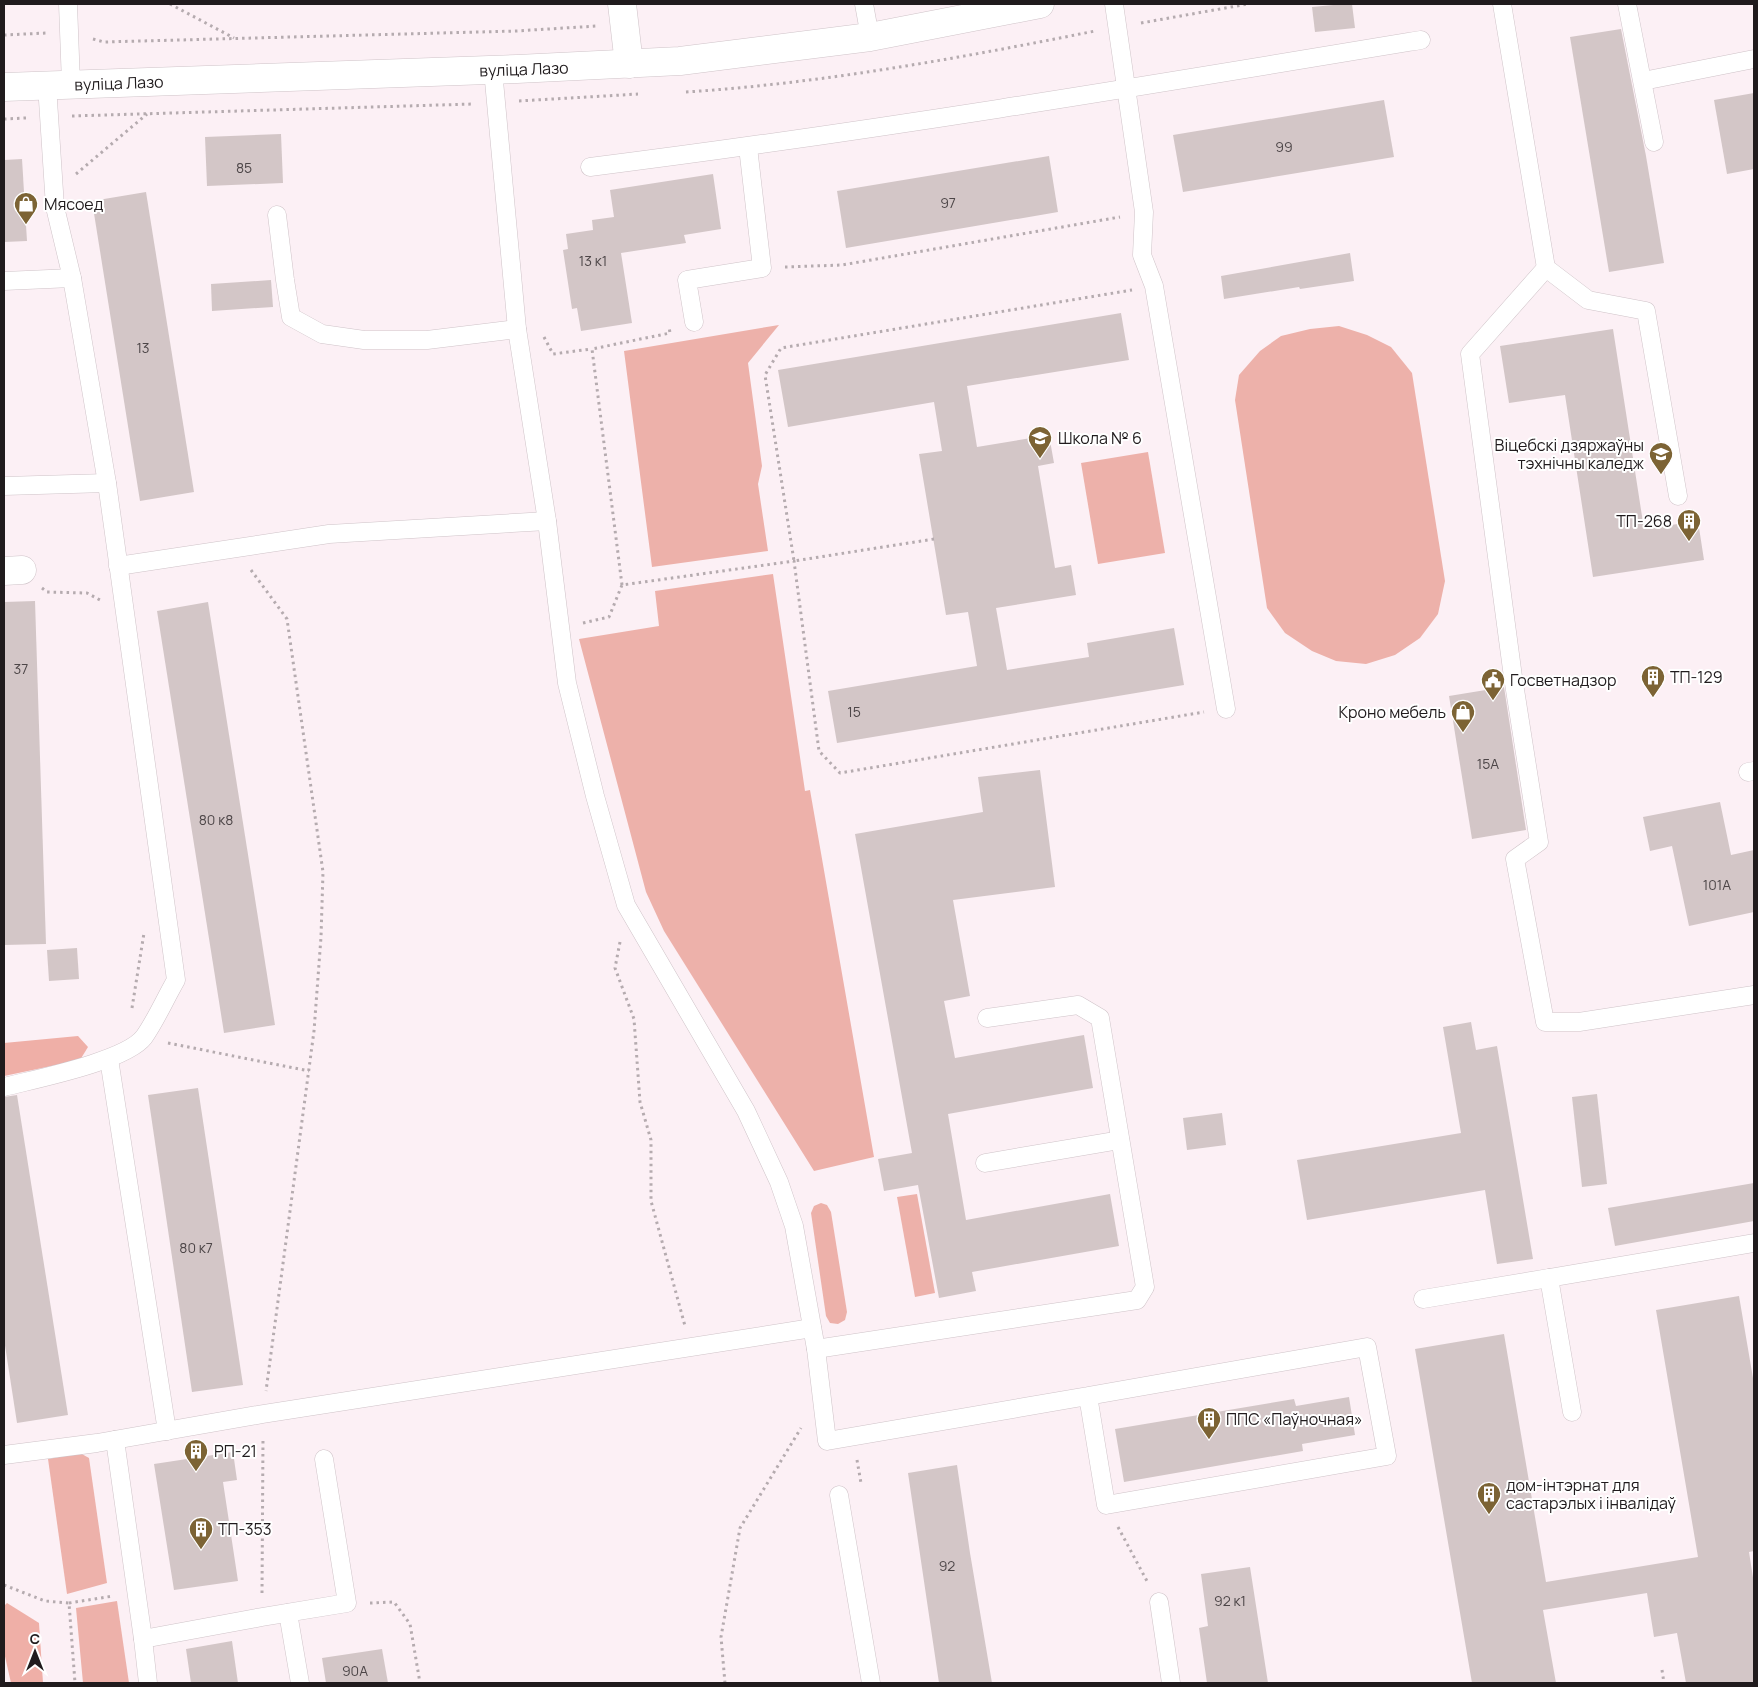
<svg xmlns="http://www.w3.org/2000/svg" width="1758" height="1687" viewBox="0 0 1758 1687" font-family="Manrope,sans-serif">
  <rect width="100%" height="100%" fill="#fcf0f5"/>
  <g fill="#edb1aa">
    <polygon points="779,325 748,363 762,466 758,484 768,551 652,567 624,351"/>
    <polygon points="1339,326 1367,335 1391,347 1412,373 1445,581 1438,614 1420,638 1395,655 1366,664 1336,661 1312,651 1285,633 1267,608 1235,400 1239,375 1260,351 1281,336 1310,329"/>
    <polygon points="1148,452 1165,553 1098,564 1081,463"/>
    <polygon points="773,574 805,791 810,790 874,1157 814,1171 664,931 646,892 579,639 659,626 655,591"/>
    <polygon points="917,1194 935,1293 915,1297 897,1197"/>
    <polygon points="821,1203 827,1205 831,1212 847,1312 845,1320 838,1324 830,1323 826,1316 811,1213 814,1206"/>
    <polygon points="80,1453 89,1458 107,1583 67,1594 48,1459"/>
    <polygon points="117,1601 129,1683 83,1683 76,1608"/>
  </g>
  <g fill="#efafa7">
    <polygon points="78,1036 88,1047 80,1060 4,1076 4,1043"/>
    <polygon points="7,1603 39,1623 43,1683 11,1683 4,1652 4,1606"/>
  </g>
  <g fill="#d3c6c7">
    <polygon points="1344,4 1352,4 1355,28 1315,32 1312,7"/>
    <polygon points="1621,29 1646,156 1664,263 1609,272 1570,37"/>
    <polygon points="1754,93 1754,169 1727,174 1714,100"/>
    <polygon points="1384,100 1394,157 1183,192 1173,135"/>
    <polygon points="281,134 283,183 207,186 205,137"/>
    <polygon points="1049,156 1058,212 846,248 837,191"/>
    <polygon points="22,159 27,241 4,242 4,160"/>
    <polygon points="713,174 721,229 684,235 686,243 621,253 632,323 581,331 577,308 572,309 563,250 568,249 566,234 593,230 592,220 614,217 610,190"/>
    <polygon points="146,192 194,492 140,501 92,201"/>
    <polygon points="1350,253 1354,281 1300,289 1299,287 1224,299 1221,276"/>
    <polygon points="271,280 273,307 212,311 211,284"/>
    <polygon points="1121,313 1129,360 967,386 977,447 1049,435 1054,463 1038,466 1055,568 1071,565 1076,595 996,608 1007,670 1089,657 1087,643 1174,628 1184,685 837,743 828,691 977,666 968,612 946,615 919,454 942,451 934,402 788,427 778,370"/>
    <polygon points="1613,329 1644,529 1698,521 1704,560 1593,577 1565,395 1509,403 1500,346"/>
    <polygon points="35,601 46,944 4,945 4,602"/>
    <polygon points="208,602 275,1025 224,1033 157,611"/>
    <polygon points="1504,687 1526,830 1472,839 1449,696"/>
    <polygon points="1040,770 1055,887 953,900 970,996 944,1001 955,1058 1084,1035 1093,1088 948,1114 966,1220 1110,1194 1119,1246 972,1272 976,1291 939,1298 918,1185 884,1191 878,1159 912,1153 855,834 983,812 978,777"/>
    <polygon points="1720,802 1731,855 1754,850 1754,912 1689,926 1672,846 1650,851 1643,817"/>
    <polygon points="77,948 79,979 49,981 47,950"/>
    <polygon points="1471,1022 1476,1050 1497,1046 1533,1259 1497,1264 1485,1190 1307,1220 1297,1160 1461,1133 1443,1027"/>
    <polygon points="198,1088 243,1385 192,1392 148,1095"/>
    <polygon points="1597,1094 1607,1184 1582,1187 1572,1097"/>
    <polygon points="17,1095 68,1415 17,1423 4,1339 4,1097"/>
    <polygon points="1222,1113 1226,1145 1187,1150 1183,1118"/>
    <polygon points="1754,1183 1754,1221 1615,1246 1608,1208"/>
    <polygon points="1739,1296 1754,1384 1754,1551 1749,1552 1754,1584 1754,1683 1686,1683 1677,1633 1654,1637 1647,1593 1543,1610 1556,1683 1472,1683 1415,1349 1504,1334 1546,1582 1698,1557 1656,1310"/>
    <polygon points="1349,1397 1355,1435 1302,1444 1303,1451 1124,1482 1115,1429 1294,1399 1296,1406"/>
    <polygon points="233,1452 237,1480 223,1482 238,1581 174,1590 154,1464"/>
    <polygon points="957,1465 970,1553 992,1683 939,1683 908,1473"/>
    <polygon points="1250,1567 1268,1683 1207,1683 1199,1628 1208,1626 1201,1574"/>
    <polygon points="232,1641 238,1683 191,1683 186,1649"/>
    <polygon points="382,1649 388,1683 326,1683 322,1658"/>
  </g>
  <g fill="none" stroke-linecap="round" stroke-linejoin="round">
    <g stroke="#cfc3c8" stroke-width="19">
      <g id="service">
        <polyline points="68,4 71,84"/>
        <polyline points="864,4 870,37"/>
        <polyline points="1114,4 1144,212 1142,255 1154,286 1226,709"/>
        <polyline points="1502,4 1546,268 1588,300 1646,311 1678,496"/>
        <polyline points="1627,4 1654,142"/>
        <polyline points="493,70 517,329 547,521 567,683 595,796 626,905 746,1111 779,1182 794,1226 816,1349 827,1441 1088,1396 1106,1505 1387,1456 1367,1347 1088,1396"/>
        <polyline points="1643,81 1754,59"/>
        <path d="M590,167C868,132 1144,86 1421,40"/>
        <polyline points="277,215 285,280 291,317 322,334 364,340 427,340 517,329"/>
        <polyline points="1546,268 1470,354 1513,677 1539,842 1515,859 1545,1022 1579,1022 1754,995"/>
        <polyline points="4,281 72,278"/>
        <polyline points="694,322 687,280 762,268 748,147"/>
        <polyline points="4,486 107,483"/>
        <polyline points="118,566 329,534 547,521"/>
        <polyline points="1748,772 1754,771"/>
        <polyline points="109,1059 167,1431"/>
        <path d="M4,1087C35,1079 126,1061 144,1037C156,1020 165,999 176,980L107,483L72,278L55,207L47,85"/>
        <polyline points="985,1163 1120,1140"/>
        <polyline points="1423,1299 1549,1278"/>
        <polyline points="816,1349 1137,1300 1145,1287 1100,1018 1078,1005 987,1018"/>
        <polyline points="1572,1412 1549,1278 1754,1243"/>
        <polyline points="115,1440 143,1639 148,1683"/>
        <polyline points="4,1455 97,1443 263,1414 812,1328"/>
        <polyline points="839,1495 871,1683"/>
        <polyline points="1159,1602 1171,1683"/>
        <polyline points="288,1613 300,1683"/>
        <polyline points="143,1639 262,1617 347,1603 324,1459"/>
      </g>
    </g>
    <g stroke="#cfc3c8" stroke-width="29">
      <g id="minor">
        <polyline points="622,4 629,64"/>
        <polyline points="4,571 22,570"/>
      </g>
    </g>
    <g stroke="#cfc3c8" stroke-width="29">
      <polyline id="tertiary" points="4,87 517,69 680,61 870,37 1040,4"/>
    </g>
    <g stroke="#b5abaf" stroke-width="3" stroke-dasharray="2.5 4" stroke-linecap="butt">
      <polyline points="170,4 234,38"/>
      <polyline points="1141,23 1248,4"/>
      <polyline points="4,35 46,33"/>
      <polyline points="93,39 104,42 516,31 597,26"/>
      <path d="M686,92C824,83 960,58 1095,31"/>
      <polyline points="519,101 638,94"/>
      <polyline points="72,116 473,104"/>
      <polyline points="4,119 26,118"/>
      <polyline points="76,174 147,114"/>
      <polyline points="785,267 842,265 1120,217"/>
      <polyline points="544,337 553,354 591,349"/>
      <polyline points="934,539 794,561 765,375 781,348 1132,290"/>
      <polyline points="251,570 287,619 323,872 321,937 314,1031 266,1391"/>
      <polyline points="622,585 592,349 670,333 669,327"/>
      <polyline points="42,588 47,592 87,593 100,600"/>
      <polyline points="583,623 609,617 622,585 794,561 819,751 840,773 1204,712"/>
      <polyline points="620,942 615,968 634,1019 640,1102 651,1140 651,1201 685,1326"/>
      <polyline points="132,1008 144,933"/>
      <polyline points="168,1043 309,1071"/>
      <polyline points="857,1460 861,1483"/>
      <polyline points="1118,1527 1148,1583"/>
      <polyline points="4,1585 45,1601 69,1603 75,1683"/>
      <polyline points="262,1593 263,1437"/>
      <polyline points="69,1603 113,1596"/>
      <polyline points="370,1603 394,1602 410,1624 420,1683"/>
      <polyline points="1662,1670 1664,1683"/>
      <polyline points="725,1683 721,1637 740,1528 801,1428"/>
    </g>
    <use href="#service" stroke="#fff" stroke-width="18"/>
    <use href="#minor" stroke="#fff" stroke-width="28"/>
    <use href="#tertiary" stroke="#fff" stroke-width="28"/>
  </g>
  <defs>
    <g id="shop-pin" transform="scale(1.25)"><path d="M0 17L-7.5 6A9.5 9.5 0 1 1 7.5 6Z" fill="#7c6334" stroke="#fff"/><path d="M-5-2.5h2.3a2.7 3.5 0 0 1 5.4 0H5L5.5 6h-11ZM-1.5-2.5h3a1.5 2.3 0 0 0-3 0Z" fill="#fff"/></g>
    <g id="school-pin" transform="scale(1.25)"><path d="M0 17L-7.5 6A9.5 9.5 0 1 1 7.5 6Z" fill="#7c6334" stroke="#fff"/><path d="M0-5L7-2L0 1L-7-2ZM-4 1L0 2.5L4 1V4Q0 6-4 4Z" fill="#fff"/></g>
    <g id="university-pin" transform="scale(1.25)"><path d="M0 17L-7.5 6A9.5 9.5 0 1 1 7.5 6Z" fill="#7c6334" stroke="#fff"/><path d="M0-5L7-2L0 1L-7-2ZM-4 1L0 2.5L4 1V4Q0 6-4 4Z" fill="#fff"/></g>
    <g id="building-pin" transform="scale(1.25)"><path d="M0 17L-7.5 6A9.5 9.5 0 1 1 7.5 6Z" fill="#7c6334" stroke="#fff"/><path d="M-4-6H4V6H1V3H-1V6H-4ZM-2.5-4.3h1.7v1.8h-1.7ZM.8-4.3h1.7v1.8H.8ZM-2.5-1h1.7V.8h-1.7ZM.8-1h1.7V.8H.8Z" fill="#fff"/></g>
    <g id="civic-pin" transform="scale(1.25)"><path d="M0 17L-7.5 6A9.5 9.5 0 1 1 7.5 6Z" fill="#7c6334" stroke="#fff"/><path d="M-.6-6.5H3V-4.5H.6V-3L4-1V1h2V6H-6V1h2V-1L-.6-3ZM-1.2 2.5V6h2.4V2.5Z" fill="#fff"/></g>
  </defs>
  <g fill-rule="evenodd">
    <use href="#shop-pin" x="26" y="204"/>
    <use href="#school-pin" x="1040" y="438"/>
    <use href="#university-pin" x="1661" y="454"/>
    <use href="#building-pin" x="1689" y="521"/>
    <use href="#building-pin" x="1653" y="677"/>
    <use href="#civic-pin" x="1493" y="680"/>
    <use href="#shop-pin" x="1463" y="712"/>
    <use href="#building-pin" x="1209" y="1419"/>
    <use href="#building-pin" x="196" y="1451"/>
    <use href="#building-pin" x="1489" y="1494"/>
    <use href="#building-pin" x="201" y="1529"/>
  </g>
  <g text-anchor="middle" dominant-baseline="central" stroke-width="4" stroke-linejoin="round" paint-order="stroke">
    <g font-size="14" fill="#4d4648">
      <text x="1284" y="146">99</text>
      <text x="244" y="167">85</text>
      <text x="948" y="202">97</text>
      <text x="593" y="260">13 к1</text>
      <text x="143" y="347">13</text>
      <text x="21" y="668">37</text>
      <text x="854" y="711">15</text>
      <text x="1488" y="763">15А</text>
      <text x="216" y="819">80 к8</text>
      <text x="1717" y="884">101А</text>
      <text x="196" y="1247">80 к7</text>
      <text x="947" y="1565">92</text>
      <text x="1230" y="1600">92 к1</text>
      <text x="355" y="1670">90А</text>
    </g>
    <g font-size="16" fill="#201b1d" stroke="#fff">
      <text transform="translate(524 69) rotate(-2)">вуліца Лазо</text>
      <text transform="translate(119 83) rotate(-2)">вуліца Лазо</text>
    </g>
    <g font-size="16" fill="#201b1d" stroke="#fff" text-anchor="start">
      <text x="44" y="204">Мясоед</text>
      <text x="1058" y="438">Школа № 6</text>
      <text x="1644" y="445" text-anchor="end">Віцебскі дзяржаўны<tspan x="1644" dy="18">тэхнічны каледж</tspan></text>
      <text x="1672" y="521" text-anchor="end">ТП-268</text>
      <text x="1670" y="677">ТП-129</text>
      <text x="1510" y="680">Госветнадзор</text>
      <text x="1446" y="712" text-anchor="end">Кроно мебель</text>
      <text x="1226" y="1419">ППС «Паўночная»</text>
      <text x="214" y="1451">РП-21</text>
      <text x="1506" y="1485">дом-інтэрнат для<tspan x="1506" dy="18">састарэлых і інвалідаў</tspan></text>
      <text x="218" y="1529">ТП-353</text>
    </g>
  </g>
  <rect width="1758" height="1687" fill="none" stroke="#201b1d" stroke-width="10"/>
  <g transform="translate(35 1652)" stroke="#ffffff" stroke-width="4" paint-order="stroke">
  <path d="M0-4L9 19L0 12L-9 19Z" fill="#201b1d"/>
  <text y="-8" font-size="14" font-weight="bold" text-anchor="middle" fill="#201b1d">С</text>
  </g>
</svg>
